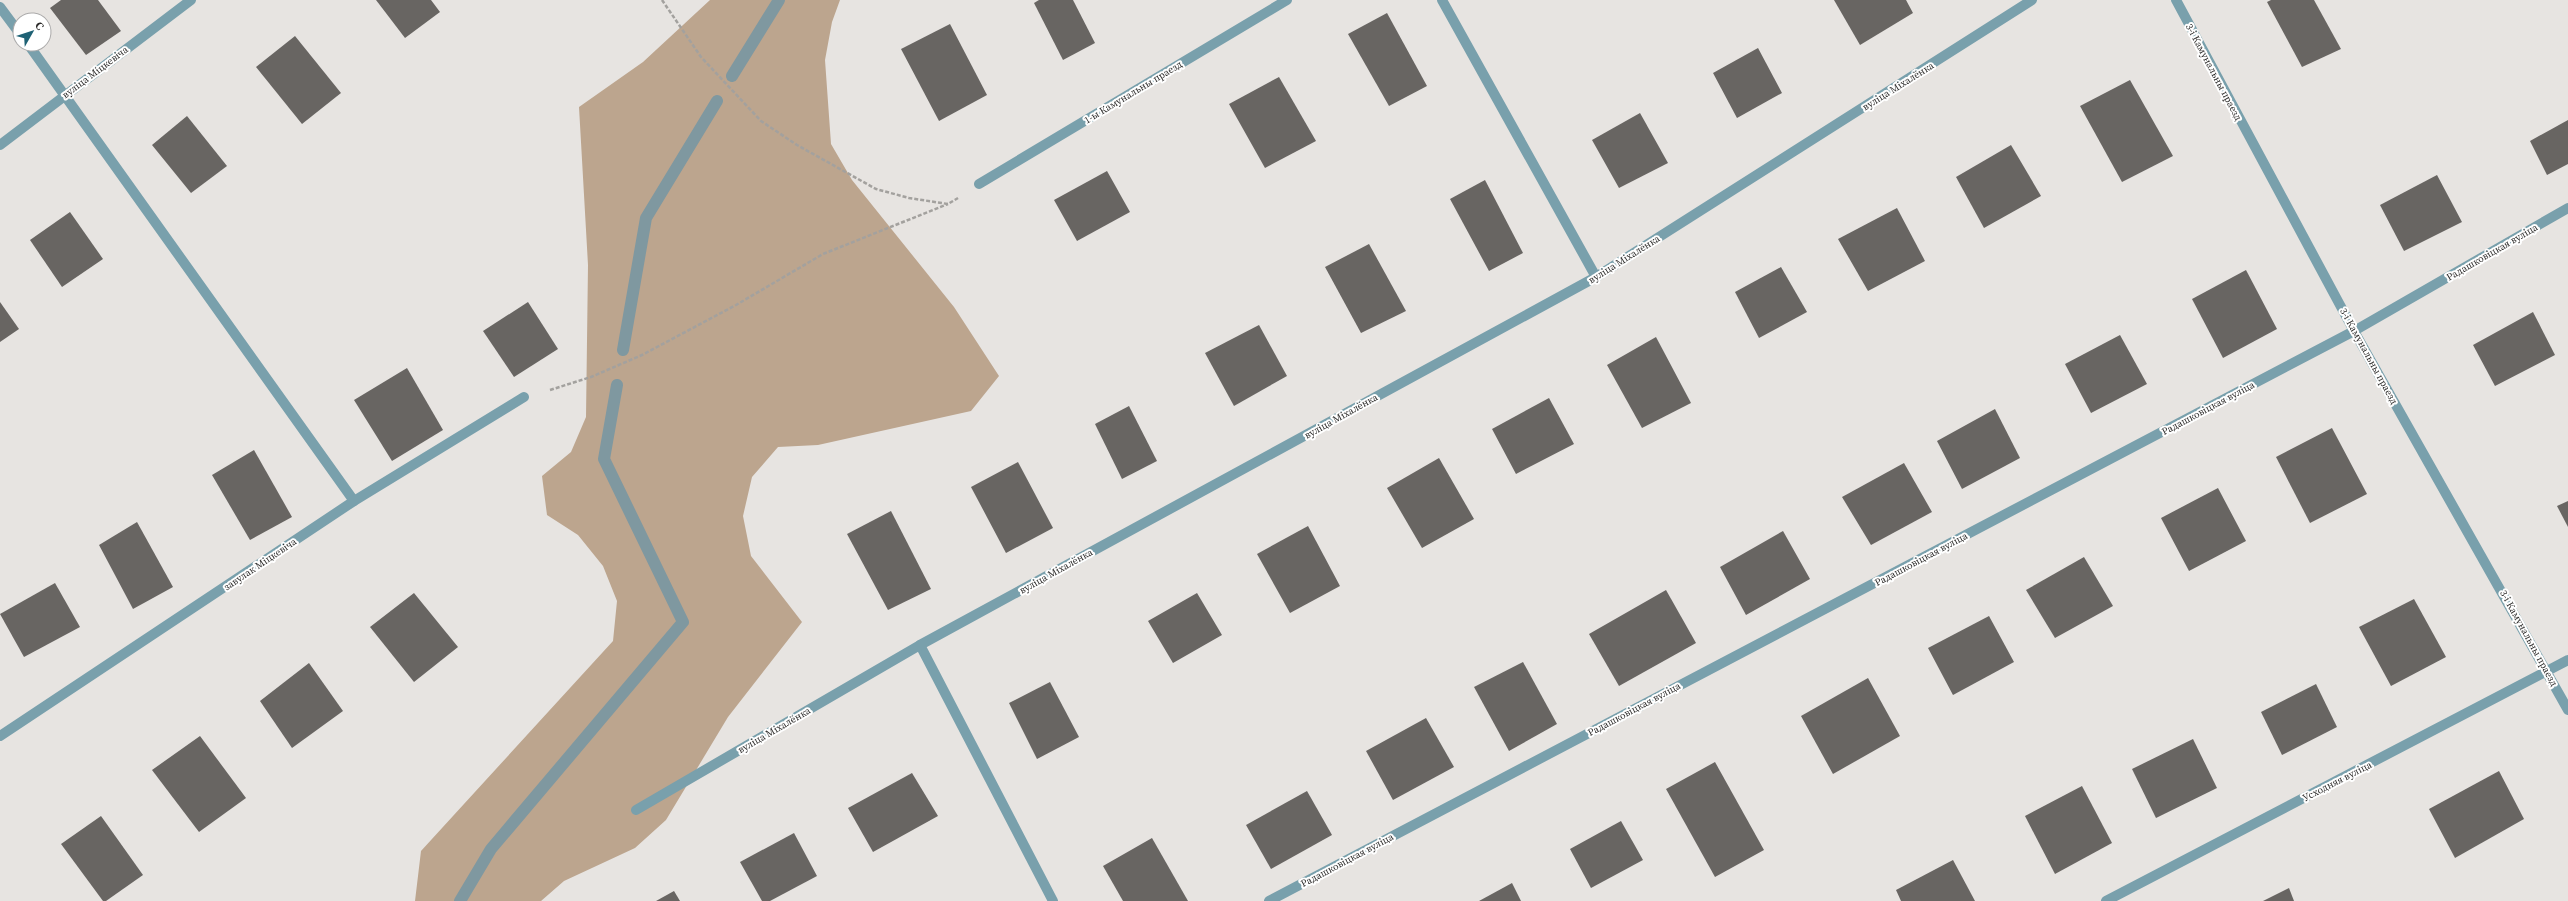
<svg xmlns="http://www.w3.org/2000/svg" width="2568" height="901" viewBox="0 0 2568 901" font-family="'Source Serif 4',serif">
  <rect width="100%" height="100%" fill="#e7e4e1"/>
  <polygon fill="#bca58e" points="710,0 840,0 832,22 825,60 831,144 852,180 954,307 999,376 971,411 818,445 778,447 752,477 743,516 751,556 802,622 728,717 666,820 635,848 564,881 541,901 415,901 421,851 613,641 617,601 603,566 578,535 547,515 542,476 571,452 586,417 588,265 579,107 643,62"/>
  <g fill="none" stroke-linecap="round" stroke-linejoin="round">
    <g stroke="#7f98a0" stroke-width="12">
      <polyline points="732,76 779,0"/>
      <polyline points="623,350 646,218 717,101"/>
      <polyline points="460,901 491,849 683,622 604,459 617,385"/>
    </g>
  </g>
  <g fill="#686562">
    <polygon points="61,0 98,0 121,31 86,55 50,8"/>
    <polygon points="376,0 431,0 440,12 405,38"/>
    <polygon points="1039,0 1073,0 1095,43 1063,60 1034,3"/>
    <polygon points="1834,0 1906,0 1913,13 1860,45"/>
    <polygon points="2271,0 2314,0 2341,49 2302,67 2267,2"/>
    <polygon points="1387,13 1427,86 1389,106 1348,34"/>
    <polygon points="950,24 987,95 939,121 901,49"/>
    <polygon points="295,36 341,93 302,124 256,67"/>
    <polygon points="1758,48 1782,93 1737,118 1713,73"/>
    <polygon points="1279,77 1316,141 1265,168 1229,104"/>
    <polygon points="2130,80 2173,156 2122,182 2080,106"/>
    <polygon points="1640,113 1668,163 1619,188 1592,140"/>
    <polygon points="187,116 227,166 191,193 152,145"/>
    <polygon points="2568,120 2568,164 2547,175 2530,141"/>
    <polygon points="2011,145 2041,196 1984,228 1956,177"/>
    <polygon points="1107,171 1130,212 1077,241 1054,200"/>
    <polygon points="2437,175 2462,222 2404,251 2380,205"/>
    <polygon points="1485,180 1523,253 1489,271 1450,199"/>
    <polygon points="1897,208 1925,261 1868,291 1838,239"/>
    <polygon points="70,212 103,259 62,287 30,240"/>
    <polygon points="1369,244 1406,311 1361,333 1325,267"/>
    <polygon points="1781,267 1807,312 1759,338 1735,292"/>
    <polygon points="2246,270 2277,329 2223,358 2192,299"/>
    <polygon points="0,302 19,329 0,342"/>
    <polygon points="528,302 558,349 514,377 483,331"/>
    <polygon points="2533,312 2555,355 2495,386 2473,345"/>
    <polygon points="1259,325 1287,376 1234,406 1205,353"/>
    <polygon points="2120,335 2147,384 2091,413 2065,364"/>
    <polygon points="1656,337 1691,403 1642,428 1607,365"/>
    <polygon points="407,368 443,430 392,461 354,400"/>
    <polygon points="1549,398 1574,444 1516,474 1492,429"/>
    <polygon points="1129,406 1157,461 1122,479 1095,424"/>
    <polygon points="1995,409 2020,458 1962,489 1937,441"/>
    <polygon points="2332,428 2367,494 2310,523 2276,457"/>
    <polygon points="254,450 292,517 250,540 212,475"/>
    <polygon points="1439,458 1474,519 1422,548 1387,488"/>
    <polygon points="1018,462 1053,528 1006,553 971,487"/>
    <polygon points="1904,463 1932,512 1871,545 1842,497"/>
    <polygon points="2218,488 2246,541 2189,571 2161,518"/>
    <polygon points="2568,501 2568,527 2557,506"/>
    <polygon points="891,511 931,589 888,610 847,534"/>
    <polygon points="137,522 173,587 133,609 99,545"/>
    <polygon points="1308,526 1340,586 1290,613 1257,554"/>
    <polygon points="1783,531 1810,579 1746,615 1720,567"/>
    <polygon points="2084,557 2113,606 2055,638 2026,590"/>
    <polygon points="55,583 80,627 24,657 0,614"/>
    <polygon points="1666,590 1696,643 1619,686 1589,634"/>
    <polygon points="414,593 458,647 414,682 370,627"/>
    <polygon points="1197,593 1222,635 1173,663 1148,621"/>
    <polygon points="2414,599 2446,657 2391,686 2359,627"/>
    <polygon points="1989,616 2014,662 1953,695 1928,648"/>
    <polygon points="1523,662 1557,724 1509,751 1474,687"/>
    <polygon points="309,663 343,711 292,748 260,701"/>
    <polygon points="1868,678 1900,736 1833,774 1801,716"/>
    <polygon points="1050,682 1079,737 1037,759 1009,703"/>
    <polygon points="2316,684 2337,727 2282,755 2261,712"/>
    <polygon points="1426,718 1454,767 1393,800 1366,751"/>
    <polygon points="200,736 246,798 199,832 152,770"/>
    <polygon points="2193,739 2217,788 2156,818 2132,769"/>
    <polygon points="1715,762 1764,850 1715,877 1666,789"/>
    <polygon points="2499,771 2524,819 2455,858 2429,809"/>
    <polygon points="912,773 938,816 873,852 848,808"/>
    <polygon points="2082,786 2112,843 2055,874 2025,816"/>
    <polygon points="1307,791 1332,835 1271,869 1246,825"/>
    <polygon points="101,816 143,875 106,901 103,901 61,844"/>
    <polygon points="1621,821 1643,860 1591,888 1570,849"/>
    <polygon points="794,833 817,876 770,901 762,901 740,862"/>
    <polygon points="1152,838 1188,901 1123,901 1103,866"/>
    <polygon points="1953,860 1975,901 1901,901 1896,890"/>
    <polygon points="1512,883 1521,901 1479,901"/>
    <polygon points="2289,888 2294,901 2263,901"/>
    <polygon points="674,891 680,901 656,901"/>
  </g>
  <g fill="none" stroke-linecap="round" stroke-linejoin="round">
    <g stroke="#a3a19e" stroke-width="2.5" stroke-dasharray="4 2" stroke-linecap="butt">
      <polyline points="662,0 701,57 761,121 797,145 876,189 909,198 948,204 958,198"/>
      <polyline points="550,390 591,377 642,355 736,305 823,254 948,204"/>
    </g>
    <g stroke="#79a0ac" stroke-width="10">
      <polyline points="1442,0 1596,277"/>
      <polyline points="2176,0 2354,331 2568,710"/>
      <polyline points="0,7 20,34"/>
      <polyline points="28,44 354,501"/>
      <polyline points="0,145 191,0"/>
      <polyline points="979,184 1287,0"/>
      <polyline points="920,645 1053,901"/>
      <polyline points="0,736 354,501 524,397"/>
      <polyline points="636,810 920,645 1596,277 2032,0"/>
      <polyline points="1269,901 2354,331 2568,208"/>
      <polyline points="2106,901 2568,660"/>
    </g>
  </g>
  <g text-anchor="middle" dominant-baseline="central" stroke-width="4" stroke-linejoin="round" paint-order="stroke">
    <g font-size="10" fill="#2c2b2a" stroke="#fff">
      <text transform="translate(95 72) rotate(-37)">вуліца Міцкевіча</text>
      <text transform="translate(2214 72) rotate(62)">3-і Камунальны праезд</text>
      <text transform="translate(1898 86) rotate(-32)">вуліца Міхалёнка</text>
      <text transform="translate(1133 92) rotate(-31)">1-ы Камунальны праезд</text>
      <text transform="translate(2492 252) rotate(-30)">Радашковіцкая вуліца</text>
      <text transform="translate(1624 259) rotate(-32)">вуліца Міхалёнка</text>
      <text transform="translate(2369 356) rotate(61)">3-і Камунальны праезд</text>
      <text transform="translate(2208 408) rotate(-28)">Радашковіцкая вуліца</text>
      <text transform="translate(1341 416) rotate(-29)">вуліца Міхалёнка</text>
      <text transform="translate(1921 559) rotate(-28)">Радашковіцкая вуліца</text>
      <text transform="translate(260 564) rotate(-34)">завулак Міцкевіча</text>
      <text transform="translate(1056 571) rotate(-29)">вуліца Міхалёнка</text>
      <text transform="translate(2529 638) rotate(61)">3-і Камунальны праезд</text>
      <text transform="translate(1634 709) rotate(-28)">Радашковіцкая вуліца</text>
      <text transform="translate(774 730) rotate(-30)">вуліца Міхалёнка</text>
      <text transform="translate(2337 781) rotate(-27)">Усходняя вуліца</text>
      <text transform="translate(1347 860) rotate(-28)">Радашковіцкая вуліца</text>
    </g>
  </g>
  <g transform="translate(32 32) rotate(51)"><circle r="19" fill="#ffffff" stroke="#abaaaa"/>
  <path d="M0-3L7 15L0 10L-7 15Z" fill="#1e6174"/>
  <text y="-6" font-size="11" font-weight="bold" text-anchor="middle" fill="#2c2b2a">С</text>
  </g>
</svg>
